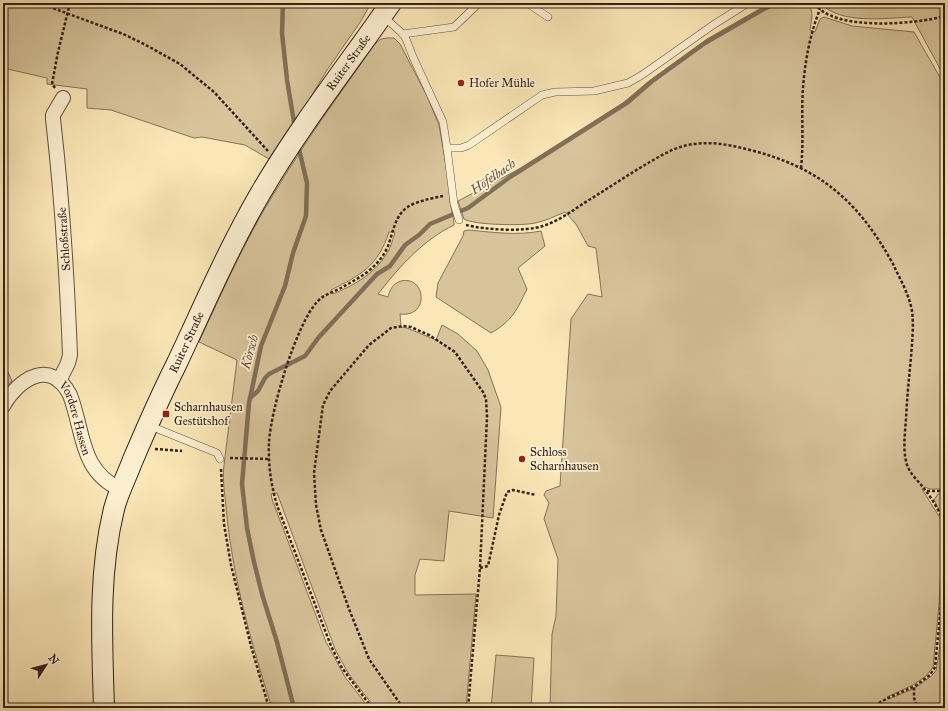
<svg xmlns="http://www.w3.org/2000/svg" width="948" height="711" viewBox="0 0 948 711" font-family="'IM FELL Great Primer',serif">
  <rect width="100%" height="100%" fill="#fae6b6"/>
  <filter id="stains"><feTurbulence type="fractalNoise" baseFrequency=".005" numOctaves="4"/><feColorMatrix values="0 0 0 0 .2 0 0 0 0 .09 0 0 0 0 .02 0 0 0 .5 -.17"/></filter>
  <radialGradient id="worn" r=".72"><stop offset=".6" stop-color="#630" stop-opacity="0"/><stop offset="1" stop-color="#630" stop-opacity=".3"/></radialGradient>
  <g fill="#d8c49b" stroke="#85725a" fill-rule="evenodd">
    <polygon points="3,3 371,3 361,21 327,70 304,108 269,159 245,145 202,137 194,138 111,110 87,108 87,89 47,84 47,78 3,68"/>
    <path d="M770,3H810L812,15L810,30L815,32L820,19L824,17L852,26L914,32L945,86V521L934,500L938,494H945V489H930L925,487L922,489L940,518L943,525L939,605L933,667L926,676L913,685L887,697L889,699L915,688L930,677L936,671L940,646L945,543V708H550L552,634L556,616L558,559L544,519L549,503L544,495L546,491L560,486L571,319L588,294L602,297L596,248L588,246L576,224L565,212C555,216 546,221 535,223C523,226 473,225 464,219L458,201L523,167L623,103L649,81L707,39Z"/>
    <path d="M820,3H945V78L912,17C885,18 841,25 820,3Z"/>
    <path d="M387,38H394L400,44L427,96L439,125L449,184L450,202L454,222V225C423,240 399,267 378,294L388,297C390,290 392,284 401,281C426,275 430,318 400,314L401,327L407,328L436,340L442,325L458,334L477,351L488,370L501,407L493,518L449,511L444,561L420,559L415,575V595L476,594L466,708H375L348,673L335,649L277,493L271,494L272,499L326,642L345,677L369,708H272C251,643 232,575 226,507C225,494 222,479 224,465C228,430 233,395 237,360L199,342C222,292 244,242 273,195C304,143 340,93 375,44L381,39ZM389,232H395C393,239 391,247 387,253C376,273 353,286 333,294L331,290C361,275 378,266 389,232Z"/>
    <path d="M468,230C492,232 516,236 541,231L545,246L518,268L527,289C517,310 512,321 491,333L436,297L438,283L463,236L464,231Z"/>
    <polygon points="3,372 8,372 12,381 3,391"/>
    <polygon points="496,655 534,658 531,708 491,708"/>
  </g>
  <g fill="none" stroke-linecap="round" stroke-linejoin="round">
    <g stroke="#816f57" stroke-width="4.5">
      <polyline points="283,3 282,33 287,80 295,128"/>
      <polyline points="250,398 258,391 265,378 269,374 305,356 319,337 377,274 390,266 405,245 419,235 430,224 468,208 510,177 628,102 651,82 705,43 764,9 778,3"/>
      <polyline points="294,708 277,642 262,594 254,562 247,528 242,484 249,403 261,346 285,286 293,253 306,216 307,183 298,145"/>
    </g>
    <g stroke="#645240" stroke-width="8">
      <g id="lane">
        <polyline points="527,3 548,17"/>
        <polyline points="384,17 403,34 406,39 413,57 443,122 447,148 454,204 459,220"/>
        <polyline points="403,34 454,27 479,3"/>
        <polyline points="447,148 461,148 469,145 542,95 555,92 594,91 628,83 642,75 713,25 748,3"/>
        <polyline points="148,425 217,453 220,459"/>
      </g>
    </g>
    <g stroke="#645240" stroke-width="16">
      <g id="street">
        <path d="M59,381L68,363L70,355C67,276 62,197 53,119V115L63,98"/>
        <path id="s1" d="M3,406C19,378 51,358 70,395C84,432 80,471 120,489"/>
      </g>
    </g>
    <g stroke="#322019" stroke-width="22">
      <g id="secondary">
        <path id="s2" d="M104,708C102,642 98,574 114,509C118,493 126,478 132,462C146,429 160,397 176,365C203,308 228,249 260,194C299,127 347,66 391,3"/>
      </g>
    </g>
    <g stroke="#322019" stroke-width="2.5" stroke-dasharray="3 2" stroke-linecap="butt">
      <polyline points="39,3 123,34 144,44 180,64 214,92 268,151"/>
      <path d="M815,3C831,32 918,24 945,16"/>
      <polyline points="55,88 52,84 58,52 70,3"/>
      <path d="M801,168C804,141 801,114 803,88C805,61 810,34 820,9"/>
      <path d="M466,225C486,230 524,232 543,226C558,221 571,212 584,203C604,191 623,178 643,166C657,158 672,148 688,145C707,141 727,144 746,149C818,166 858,200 893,264C900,279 909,294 912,311C914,326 912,342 911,357C909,378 907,398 906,419C905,433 903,448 906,461C908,473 919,481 925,490C932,498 941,514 944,524L941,605L935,667L930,675L914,687V698L918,708"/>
      <polyline points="155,449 182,451"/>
      <polyline points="230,458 270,459"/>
      <polyline points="221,469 224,524 231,565 251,646 269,708"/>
      <polyline points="927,491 945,491"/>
      <polyline points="480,568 488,566 499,515 507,492 513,490 536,495"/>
      <path d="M372,708L342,668L331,646L278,508C271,487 268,464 269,442C271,409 296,325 317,302C323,295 333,292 341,288C353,281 366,275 376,264C381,259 385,253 388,246C394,230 395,212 413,204C423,200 433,198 443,196"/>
      <polyline points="403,708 369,659 349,609 321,530 316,505 314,473 323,405 330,391 369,345 391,328 404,326 411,327 429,335 455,352 483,392 486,399 487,417 480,568 468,708"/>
      <polyline points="870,708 888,698 913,687"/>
    </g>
    <use href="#lane" stroke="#fcefd0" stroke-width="7"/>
    <use href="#street" stroke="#fcefd0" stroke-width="14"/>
    <use href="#secondary" stroke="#fcefd0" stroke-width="20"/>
  </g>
  <g fill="#8f2418" stroke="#fcefd0" stroke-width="1.5">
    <circle cx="461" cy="83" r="4"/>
    <rect x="162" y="410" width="8" height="8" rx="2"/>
    <circle cx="522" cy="459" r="4"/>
  </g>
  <g text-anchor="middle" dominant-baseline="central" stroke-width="3.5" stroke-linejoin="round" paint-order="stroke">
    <g font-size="12" fill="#322019" stroke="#fcefd0">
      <text stroke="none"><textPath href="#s2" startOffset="706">Ruiter Straße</textPath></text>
      <text transform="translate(64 239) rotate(-94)">Schloßstraße</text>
      <text stroke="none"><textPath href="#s2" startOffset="382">Ruiter Straße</textPath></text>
      <text stroke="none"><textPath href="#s1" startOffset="112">Vordere Hassen</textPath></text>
    </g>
    <g font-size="12" fill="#322019" stroke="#fcefd0" text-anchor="start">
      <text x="469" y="83">Hofer Mühle</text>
      <text x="174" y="407">Scharnhausen<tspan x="174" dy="14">Gestütshof</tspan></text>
      <text x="530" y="452">Schloss<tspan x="530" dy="14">Scharnhausen</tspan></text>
    </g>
    <g font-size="13" font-style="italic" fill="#604e3d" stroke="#fcefd0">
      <text transform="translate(493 177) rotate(-35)">Höfelbach</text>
      <text transform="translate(250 352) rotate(-75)">Körsch</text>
    </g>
  </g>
  <rect width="948" height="711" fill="none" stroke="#fae6b6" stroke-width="16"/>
  <rect x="4" y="4" width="940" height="703" fill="none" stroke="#322019" stroke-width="2"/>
  <rect x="8" y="8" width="932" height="695" fill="none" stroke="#322019"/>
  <g transform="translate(46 665) rotate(54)" stroke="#fcefd0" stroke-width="3" paint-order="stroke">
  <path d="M0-3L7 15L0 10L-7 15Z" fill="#322019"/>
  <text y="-6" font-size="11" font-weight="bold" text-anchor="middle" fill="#322019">N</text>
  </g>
  <rect width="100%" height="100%" filter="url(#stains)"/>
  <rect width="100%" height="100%" fill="url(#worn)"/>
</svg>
